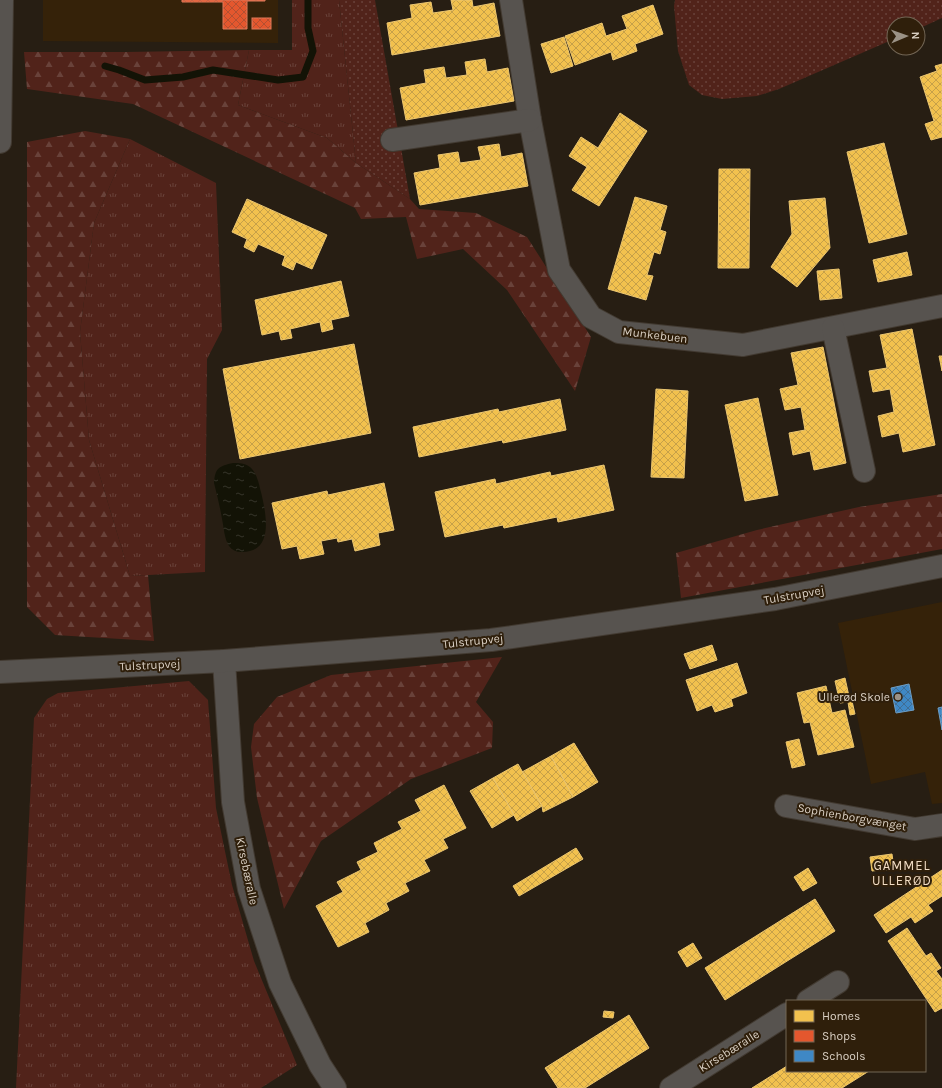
<svg xmlns="http://www.w3.org/2000/svg" width="942" height="1088" viewBox="0 0 942 1088" font-family="Karla,sans-serif">
  <defs>
    <pattern id="grass-tufts" width="24" height="20" patternUnits="userSpaceOnUse"><rect width="24" height="20" fill="#51231a"/><path d="M3 7l-1-3M5 7V3M7 7l1-3M15 17l-1-3M17 17v-4M19 17l1-3" fill="none" stroke="#69423a"/></pattern>
    <pattern id="forest-firs" width="22" height="20" patternUnits="userSpaceOnUse"><rect width="22" height="20" fill="#51231a"/><path d="M5 1l3.5 6h-7zM16 11l3.5 6h-7z" fill="#69423a"/></pattern>
    <pattern id="park-dots" width="8" height="8" patternUnits="userSpaceOnUse"><rect width="8" height="8" fill="#51231a"/><path d="M2 2h.1M6 6h.1" fill="none" stroke="#69423a" stroke-width="1.8" stroke-linecap="round"/></pattern>
    <pattern id="water-ripples" width="26" height="14" patternUnits="userSpaceOnUse"><rect width="26" height="14" fill="#131306"/><path d="M2 4q2-2 4 0t4 0M15 11q2-2 4 0t4 0" fill="none" stroke="#353429"/></pattern>
    <pattern id="homes-cross-hatch" width="8" height="8" patternUnits="userSpaceOnUse"><rect width="8" height="8" fill="#f2c14e"/><path d="M0 0l8 8M0 8l8-8" fill="none" stroke="#c6a049"/></pattern>
    <pattern id="shops-cross-hatch" width="8" height="8" patternUnits="userSpaceOnUse"><rect width="8" height="8" fill="#e4572e"/><path d="M0 0l8 8M0 8l8-8" fill="none" stroke="#b35032"/></pattern>
    <pattern id="schools-cross-hatch" width="8" height="8" patternUnits="userSpaceOnUse"><rect width="8" height="8" fill="#3f88c5"/><path d="M0 0l8 8M0 8l8-8" fill="none" stroke="#406e95"/></pattern>
  </defs>
  <rect width="100%" height="100%" fill="#271e13"/>
  <g fill="#352209">
    <polygon points="43,0 278,0 278,43 43,41"/>
    <polygon points="942,602 942,803 932,804 925,772 871,784 838,623"/>
  </g>
  <g fill="url(#grass-tufts)">
    <polygon points="292,0 339,0 356,163 327,138 238,105 249,50 292,50"/>
    <polygon points="130,139 216,183 222,330 207,359 205,572 130,576 89,440 80,332 94,223"/>
    <polygon points="189,681 208,700 216,808 232,885 254,961 297,1065 261,1088 16,1088 34,718 47,699 58,693"/>
  </g>
  <g fill="url(#forest-firs)">
    <polygon points="249,50 238,105 327,138 356,163 410,199 419,209 476,213 527,237 591,337 575,391 507,290 463,249 417,259 406,217 361,219 355,208 133,104 27,89 24,52 125,52"/>
    <polygon points="85,131 130,139 94,223 80,332 89,440 130,576 148,575 154,641 55,635 27,607 27,142"/>
    <polygon points="942,494 942,549 681,598 676,553 757,530 859,507"/>
    <polygon points="502,657 476,702 493,722 492,748 411,779 321,841 284,909 257,798 251,747 254,724 277,697 331,675"/>
  </g>
  <g fill="url(#park-dots)">
    <polygon points="339,0 375,0 410,199 356,163"/>
    <polygon points="675,0 942,0 942,18 918,29 918,24 894,24 894,39 779,89 757,96 722,99 702,95 689,85 678,51 674,6"/>
  </g>
  <path fill="url(#water-ripples)" d="M233,463C239,463 245,463 250,467C257,473 259,484 261,492C266,513 275,553 241,552C236,552 232,550 229,546C224,538 224,528 222,519C220,507 217,495 214,483C215,468 219,466 233,463Z"/>
  <g fill="url(#homes-cross-hatch)" stroke="#ebc671">
    <polygon points="451,0 472,0 473,7 494,3 500,36 392,55 387,23 412,18 410,5 431,2 433,13 453,10"/>
    <polygon points="653,5 663,34 635,44 637,51 613,60 611,52 575,65 565,36 602,23 606,36 627,29 622,16"/>
    <polygon points="564,37 573,66 551,73 541,44"/>
    <polygon points="485,59 487,72 508,68 514,101 406,120 400,88 426,83 424,70 444,67 446,78 467,75 465,62"/>
    <polygon points="942,64 942,137 931,140 925,124 934,121 920,77 937,71 935,66"/>
    <polygon points="620,113 647,131 599,206 572,190 587,167 569,156 581,137 598,148"/>
    <polygon points="884,143 907,234 869,243 847,152"/>
    <polygon points="499,144 501,157 522,153 528,186 420,205 414,173 440,168 438,155 458,152 460,163 481,160 478,147"/>
    <polygon points="719,169 750,169 749,268 718,268"/>
    <polygon points="635,197 667,206 660,230 666,232 660,254 654,252 647,275 653,276 646,300 608,289"/>
    <polygon points="825,198 830,248 797,287 771,267 792,234 789,201"/>
    <polygon points="247,199 327,235 312,269 296,262 293,270 282,265 285,256 258,244 254,252 244,247 247,239 232,232"/>
    <polygon points="907,252 912,275 878,282 873,260"/>
    <polygon points="839,269 842,298 820,300 817,271"/>
    <polygon points="341,281 349,316 331,320 333,329 322,332 320,322 290,329 292,338 281,340 279,331 262,335 255,300"/>
    <polygon points="912,329 935,445 903,452 899,433 882,437 878,416 894,412 890,389 873,392 869,371 887,368 880,335"/>
    <polygon points="354,344 371,433 240,459 223,369"/>
    <polygon points="823,347 846,463 814,470 810,451 793,455 789,433 805,430 801,407 785,410 780,389 798,385 791,353"/>
    <polygon points="939,356 942,356 942,371"/>
    <polygon points="656,389 688,391 684,478 651,477"/>
    <polygon points="758,398 778,495 745,501 725,405"/>
    <polygon points="560,399 566,430 503,443 502,440 419,457 413,427 498,409 499,412"/>
    <polygon points="604,465 614,510 558,522 557,517 504,528 503,525 445,537 435,492 495,479 496,484 550,472 551,476"/>
    <polygon points="384,483 394,530 378,533 380,545 355,551 352,539 338,542 337,538 321,541 324,554 300,559 297,546 282,549 272,503 327,491 328,495"/>
    <polygon points="712,645 717,660 690,669 684,654"/>
    <polygon points="737,663 747,693 731,699 733,706 715,712 712,705 697,711 686,680"/>
    <polygon points="845,678 850,701 852,701 855,714 850,715 848,702 840,703 835,681"/>
    <polygon points="826,686 832,713 845,710 854,747 818,755 810,722 804,723 797,693"/>
    <polygon points="799,739 805,765 792,768 786,742"/>
    <polygon points="574,743 598,782 573,797 551,756"/>
    <polygon points="551,756 573,797 543,812 542,806 522,772"/>
    <polygon points="518,764 542,806 517,821 493,778"/>
    <polygon points="493,778 514,815 492,828 470,791"/>
    <polygon points="444,785 466,828 443,839 448,848 424,860 430,871 405,883 409,891 386,903 389,910 365,923 369,932 338,947 316,906 343,892 337,882 361,870 357,862 378,852 374,843 402,829 398,822 421,811 415,800"/>
    <polygon points="576,848 583,859 519,896 513,886"/>
    <polygon points="892,854 894,869 872,871 870,857"/>
    <polygon points="808,868 817,883 803,891 794,877"/>
    <polygon points="942,870 942,896 928,905 933,911 915,923 911,917 886,933 874,915"/>
    <polygon points="815,899 835,931 725,1000 705,968"/>
    <polygon points="907,928 926,956 931,953 941,968 936,971 942,979 942,1008 935,1012 888,941"/>
    <polygon points="693,943 702,958 687,967 678,952"/>
    <polygon points="604,1011 614,1012 613,1018 603,1017"/>
    <polygon points="629,1015 649,1048 585,1088 558,1088 545,1068"/>
    <polygon points="787,1066 787,1071 869,1071 842,1088 752,1088"/>
  </g>
  <g fill="url(#shops-cross-hatch)" stroke="#e17b5b">
    <polygon points="182,0 265,0 265,1 247,1 247,29 223,29 223,2 182,2"/>
    <rect x="252" y="18" width="19" height="11"/>
  </g>
  <g fill="url(#schools-cross-hatch)" stroke="#6e9ec5">
    <polygon points="909,684 914,710 896,713 891,688"/>
    <polygon points="942,707 942,730 938,708"/>
  </g>
  <g fill="none" stroke-linecap="round" stroke-linejoin="round">
    <polyline stroke="#131306" stroke-width="7" points="105,66 119,70 145,80 183,77 213,70 278,80 303,77 313,51 308,28 308,0"/>
    <g stroke="#423a31" stroke-width="24">
      <g id="minor">
        <polyline points="511,0 530,120 559,270 591,317 619,332 743,345 942,306"/>
        <polyline points="392,140 530,120"/>
        <polyline points="833,328 864,471"/>
        <polyline points="786,806 915,829 942,825"/>
        <polyline points="808,1001 838,982"/>
        <polyline points="671,1088 787,1014"/>
      </g>
    </g>
    <g stroke="#423a31" stroke-width="24">
      <g id="tertiary">
        <polyline points="0,142 2,0"/>
        <polyline points="224,661 233,802 249,889 280,983 320,1065 335,1088"/>
        <polyline points="0,672 224,661 491,640 775,599 942,566"/>
      </g>
    </g>
    <use href="#minor" stroke="#57534f" stroke-width="22"/>
    <use href="#tertiary" stroke="#57534f" stroke-width="22"/>
  </g>
  <circle fill="#9b9286" stroke="#2f1f0b" stroke-width="1.5" cx="898" cy="697" r="4"/>
  <g text-anchor="middle" dominant-baseline="central" stroke-width="4" stroke-linejoin="round" paint-order="stroke">
    <g font-size="12" fill="#dad0c4" stroke="#2f1f0b">
      <text transform="translate(655 335) rotate(7)">Munkebuen</text>
      <text transform="translate(794 595) rotate(-10)">Tulstrupvej</text>
      <text transform="translate(473 641) rotate(-6)">Tulstrupvej</text>
      <text transform="translate(150 665) rotate(-3)">Tulstrupvej</text>
      <text transform="translate(852 817) rotate(10)">Sophienborgvænget</text>
      <text transform="translate(247 871) rotate(78)">Kirsebæralle</text>
      <text transform="translate(729 1051) rotate(-32)">Kirsebæralle</text>
    </g>
    <g font-size="12" fill="#dad0c4" stroke="#2f1f0b" text-anchor="end">
      <text x="890" y="697">Ullerød Skole</text>
    </g>
    <g font-size="13" letter-spacing="1" fill="#f2ddc5" stroke="#2f1f0b">
      <text x="902" y="865">GAMMEL<tspan x="902" dy="15">ULLERØD</tspan></text>
    </g>
  </g>
  <rect x="786" y="1000" width="140" height="72" fill="#2f1f0b" stroke="#736655"/>
  <rect x="794" y="1010" width="20" height="12" fill="#f2c14e" stroke="#736655"/>
  <text x="822" y="1020" font-size="12" fill="#dad0c4">Homes</text>
  <rect x="794" y="1030" width="20" height="12" fill="#e4572e" stroke="#736655"/>
  <text x="822" y="1040" font-size="12" fill="#dad0c4">Shops</text>
  <rect x="794" y="1050" width="20" height="12" fill="#3f88c5" stroke="#736655"/>
  <text x="822" y="1060" font-size="12" fill="#dad0c4">Schools</text>
  <g transform="translate(906 36) rotate(88)"><circle r="19" fill="#2f1f0b" stroke="#736655"/>
  <path d="M0-3L7 15L0 10L-7 15Z" fill="#9b9286"/>
  <text y="-6" font-size="11" font-weight="bold" text-anchor="middle" fill="#dad0c4">N</text>
  </g>
</svg>
